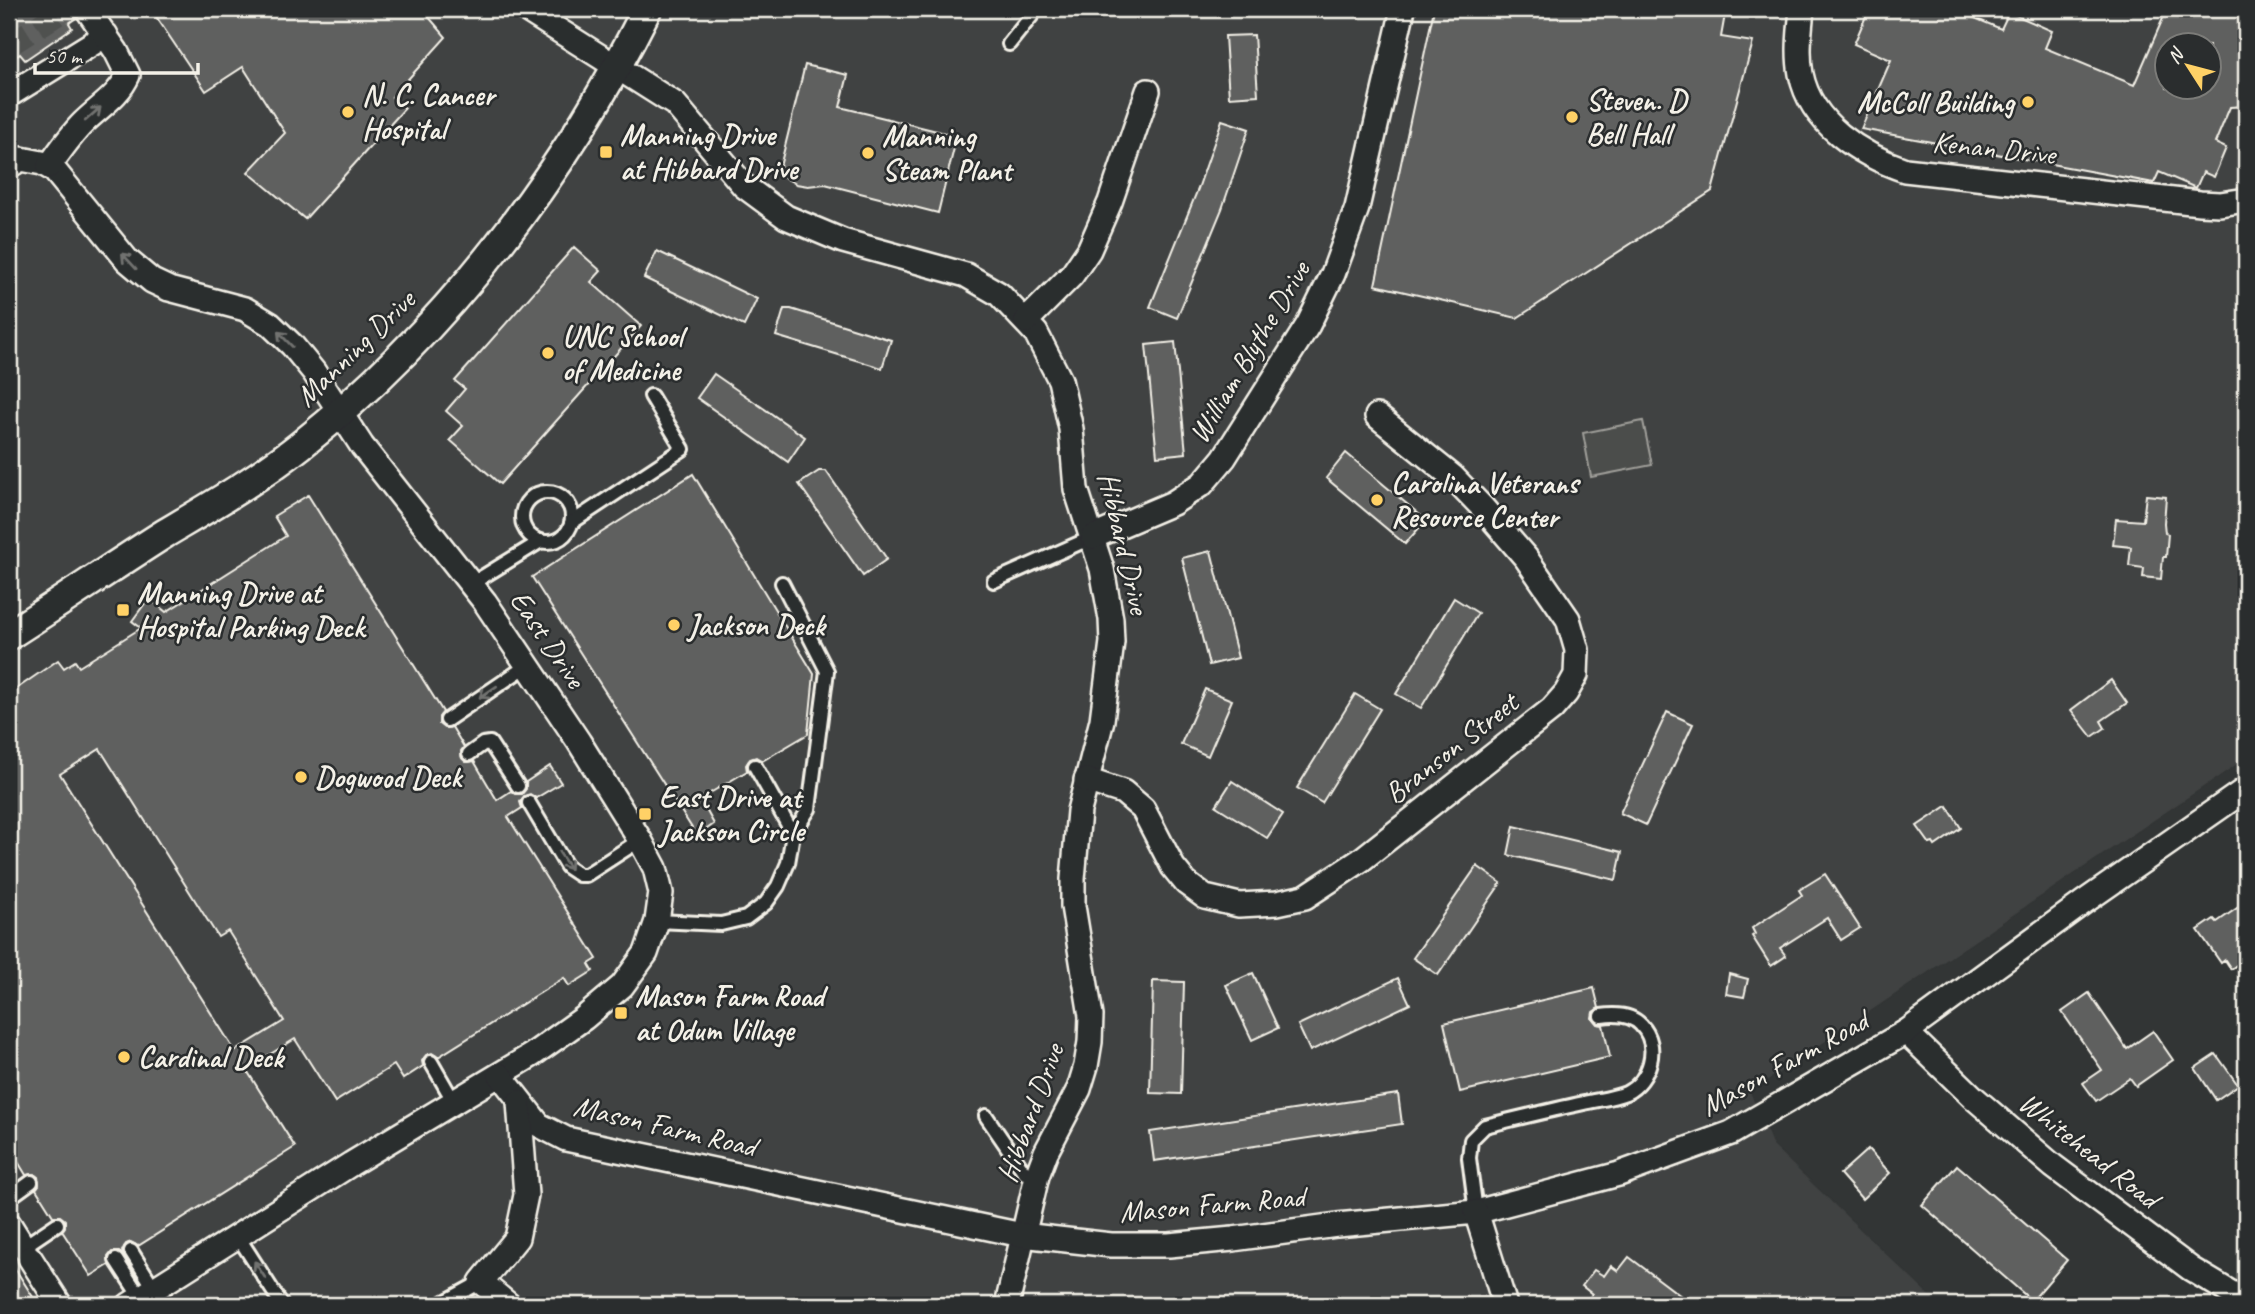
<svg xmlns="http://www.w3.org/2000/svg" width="2255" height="1314" viewBox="0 0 2255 1314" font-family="Caveat,sans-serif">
  <rect width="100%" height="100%" fill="#323535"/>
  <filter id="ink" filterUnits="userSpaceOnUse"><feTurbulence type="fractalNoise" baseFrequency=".0143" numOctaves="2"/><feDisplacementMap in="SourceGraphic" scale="14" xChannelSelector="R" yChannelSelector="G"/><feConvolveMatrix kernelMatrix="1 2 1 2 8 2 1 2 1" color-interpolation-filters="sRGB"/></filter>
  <g filter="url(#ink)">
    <path fill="#404242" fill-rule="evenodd" d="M9,9H2246V758L1750,1092L1773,1146L1939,1305H9ZM2168,46H2210V88H2168Z"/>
    <polygon fill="#4b4d4c" stroke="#a09f9a" stroke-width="2" points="1643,421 1652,465 1591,477 1583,433"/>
    <g fill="#5f605f" stroke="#f4f1e8" stroke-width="2" fill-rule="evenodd">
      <polygon points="9,9 73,9 76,18 69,23 72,28 25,60 20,54 9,61"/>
      <polygon points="151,9 422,9 446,37 392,97 405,108 305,219 248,172 285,133 243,67 206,91"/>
      <polygon points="1434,9 1726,9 1721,37 1753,42 1712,191 1517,318 1375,285"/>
      <path d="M1869,9H1953L2001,29L2009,12L2052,31L2045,48L2134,85L2167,9H2246V106L2230,107L2215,143L2226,148L2214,177L2203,172L2196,188L2159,172L2154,183L1861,129L1891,60L1854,44ZM2167,46H2209V88H2167Z"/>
      <polygon points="1254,35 1258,95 1229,97 1225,36"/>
      <polygon points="805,65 848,75 840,107 957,136 938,213 825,184 808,186 796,184 782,176 783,172 779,171"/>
      <polygon points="1222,120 1249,129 1222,209 1177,318 1150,307 1198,189"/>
      <polygon points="574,247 601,271 591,282 641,326 500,484 450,440 463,426 446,411 465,389 455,381"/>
      <polygon points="657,251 757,299 744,326 644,278"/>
      <polygon points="784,309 791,309 891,340 882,368 776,336"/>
      <polygon points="1175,342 1186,453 1157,456 1146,345"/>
      <polygon points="714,374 805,437 788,462 697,398"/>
      <polygon points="1346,453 1426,520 1405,544 1326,478"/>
      <polygon points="819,471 826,471 887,559 863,576 799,484"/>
      <polygon points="693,474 814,674 808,734 762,761 756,757 750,759 746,765 747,771 700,799 714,824 697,836 532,577"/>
      <path d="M308,495L443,712L439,717V724L444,728L452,727L464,747L461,751L462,758L466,762L474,761L497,800L511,791L515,794H522L526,789V782L550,766L561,783L536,798L530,794L524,796L520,802L522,808L508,817L597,959L589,964L593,971L569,986L564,978L438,1057L432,1053L426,1055L422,1061L423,1066L403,1079L394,1065L335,1102L295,1039L246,1069L295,1147L138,1246L131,1242L126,1244L122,1251L124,1256L119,1252H112L108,1257L109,1265L91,1276L62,1231L65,1227V1220L60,1216H53L36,1189L39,1185L38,1177L34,1174L26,1175L9,1147V694L58,660L64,668L75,661L79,667L141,628L132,621L149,598L166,612L286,536L274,516ZM100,749L218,937L228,931L284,1021L235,1051L60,774Z"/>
      <polygon points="2146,495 2166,497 2164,523 2165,533 2168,534 2166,557 2163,557 2161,579 2143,577 2144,568 2129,566 2131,547 2113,545 2116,519 2143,521"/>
      <polygon points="1211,551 1238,658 1209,665 1182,558"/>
      <polygon points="1454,598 1478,613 1421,708 1396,694"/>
      <polygon points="2111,680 2127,703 2101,721 2105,728 2092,737 2071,710"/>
      <polygon points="1205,689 1232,700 1208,756 1181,744"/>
      <polygon points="1355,694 1380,709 1322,803 1297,788"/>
      <polygon points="1667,712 1693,724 1646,825 1620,813"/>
      <polygon points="1232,781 1283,814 1267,838 1216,806"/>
      <polygon points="1947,806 1961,828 1935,846 1933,843 1930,844 1917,826"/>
      <polygon points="1514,826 1622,852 1616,880 1508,855"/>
      <polygon points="1477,866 1501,883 1438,975 1413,958"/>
      <polygon points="1825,874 1860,928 1841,940 1827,918 1780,948 1786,956 1771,966 1752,936 1755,934 1752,928 1802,895 1799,890"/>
      <polygon points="2246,902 2246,958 2231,969 2225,960 2221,963 2198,930 2214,919 2217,922"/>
      <polygon points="1253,973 1278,1028 1252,1040 1226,985"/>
      <polygon points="1729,974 1748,979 1744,997 1726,994"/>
      <polygon points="1398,978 1410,1004 1310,1051 1298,1025"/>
      <polygon points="1153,981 1184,982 1181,1094 1150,1093"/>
      <polygon points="1594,988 1599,1008 1593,1012 1592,1018 1597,1024 1603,1025 1610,1057 1460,1092 1444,1023"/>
      <polygon points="2089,993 2127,1049 2153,1031 2173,1060 2136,1086 2130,1078 2096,1101 2083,1083 2102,1070 2062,1012"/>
      <polygon points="2216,1054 2238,1085 2216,1100 2195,1068"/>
      <polygon points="1398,1094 1402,1124 1154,1161 1150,1132"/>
      <polygon points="1868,1149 1890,1173 1862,1199 1840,1174"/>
      <polygon points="1957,1165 2067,1260 2032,1301 1922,1205"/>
      <polygon points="1629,1257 1693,1305 1584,1305 1592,1294 1582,1286 1594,1270 1604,1276 1611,1266 1618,1271"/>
      <polygon points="9,1259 38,1305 9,1305"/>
    </g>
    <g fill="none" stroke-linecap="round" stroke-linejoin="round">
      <polyline stroke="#4f5150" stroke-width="23" stroke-dasharray="23 11" stroke-linecap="butt" points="9,45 66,9"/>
      <g stroke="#f4f1e8" stroke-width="18">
        <g id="service">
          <polyline points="1009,44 1037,9"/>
          <circle cx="547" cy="517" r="25"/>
          <polyline points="571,523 683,449 651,396"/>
          <polyline points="994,581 1093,537"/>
          <polyline points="471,584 541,541"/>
          <polyline points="447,720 528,665"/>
          <polyline points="469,754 483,744 490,743 518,786"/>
          <polyline points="755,766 793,834"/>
          <polyline points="529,803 567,867 579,875 586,875 640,840"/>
          <polyline points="657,921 721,924 746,918 766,903 778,886 788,863 793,834 809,809 827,671 782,583"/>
          <polyline points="431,1062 454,1102"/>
          <polyline points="986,1116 1025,1173"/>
          <polyline points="9,1198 31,1182"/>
          <path d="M1476,1212L1469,1158L1471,1140L1485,1126C1518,1118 1551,1110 1584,1103C1597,1100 1614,1098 1626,1093C1650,1081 1661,1046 1641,1025C1631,1014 1614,1014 1601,1016"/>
          <polyline points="237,1235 282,1305"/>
          <polyline points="23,1247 57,1224"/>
          <polyline points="131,1251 154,1288"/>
          <polyline points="116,1260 140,1297"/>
          <polyline points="439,1305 481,1282"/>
        </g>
      </g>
      <g stroke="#f4f1e8" stroke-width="28">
        <g id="minor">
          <polyline points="525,9 675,104 744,186 786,217 843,241 966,275 999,294 1036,333 1060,380 1071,429 1076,489 1102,569 1111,619 1112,642 1102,720 1079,811 1073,879 1073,906 1091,1016 1090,1042 1086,1066 1079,1089 1046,1152 1037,1176 1007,1305"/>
          <path d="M1802,9C1800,30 1797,53 1801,74C1811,124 1861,155 1905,170L2200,203L2220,204L2246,200"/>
          <polyline points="9,95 106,35"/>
          <polyline points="9,166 21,159 42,163 54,170 127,260 152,281 169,289 245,309 270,324 292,345 314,372 362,446 485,602 579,742 640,840 655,868 661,893 657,921 646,953 622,986 584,1018 532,1055 351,1164 129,1305"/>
          <path d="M49,166C60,151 70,136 83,123C99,107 119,96 128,75L116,51L87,9"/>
          <polyline points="1026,321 1072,275 1089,250 1110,202 1148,91"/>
          <polyline points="1093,537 1173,503 1202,484 1224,458 1308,325 1333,274 1357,208 1403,9"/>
          <polyline points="1086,780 1123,792 1143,809 1173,867 1186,883 1205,897 1239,905 1277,903 1305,897 1361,860 1552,709 1566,693 1576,675 1577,650 1568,619 1526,558 1482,507 1453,477 1377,416"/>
          <polyline points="1906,1032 1973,1097 2053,1166 2191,1269 2246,1302"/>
          <polyline points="500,1075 539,1125 566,1139 1022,1235 1111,1245 1169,1245 1233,1239 1337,1225 1476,1212 1619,1174 1731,1133 1906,1032 2084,902 2246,789"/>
          <polyline points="1476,1212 1505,1305"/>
          <polyline points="9,1224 24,1248"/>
          <polyline points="30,1258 60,1305"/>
          <polyline points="509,1305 481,1282 517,1238 526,1195 519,1102"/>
        </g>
      </g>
      <g stroke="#f4f1e8" stroke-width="33">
        <path id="tertiary" d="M9,635C61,602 112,567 164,534C211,506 258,479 301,445C447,329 564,175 647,9"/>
      </g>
      <use href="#service" stroke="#2a2d2e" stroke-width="12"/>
      <use href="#minor" stroke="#2a2d2e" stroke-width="23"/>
      <use href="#tertiary" stroke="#2a2d2e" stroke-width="28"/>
    </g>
    <defs><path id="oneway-shaft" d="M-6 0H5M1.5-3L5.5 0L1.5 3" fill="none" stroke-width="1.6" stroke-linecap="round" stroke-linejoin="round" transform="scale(1.75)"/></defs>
    <g stroke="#71726f">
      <use href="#oneway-shaft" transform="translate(93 114) rotate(-42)"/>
      <use href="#oneway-shaft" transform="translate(129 261) rotate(-133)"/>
      <use href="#oneway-shaft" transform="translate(285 339) rotate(-134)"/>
      <use href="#oneway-shaft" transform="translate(488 692) rotate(146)"/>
      <use href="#oneway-shaft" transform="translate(565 861) rotate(56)"/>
      <use href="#oneway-shaft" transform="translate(260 1270) rotate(-123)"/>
    </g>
  </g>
  <g fill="#ffd166" stroke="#2a2d2e" stroke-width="2.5">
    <circle cx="2028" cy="102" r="7"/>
    <circle cx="348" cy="112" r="7"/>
    <circle cx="1572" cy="117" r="7"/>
    <rect x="599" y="145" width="14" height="14" rx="3.5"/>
    <circle cx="868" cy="153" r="7"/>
    <circle cx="548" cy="353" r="7"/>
    <circle cx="1377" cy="500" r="7"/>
    <rect x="116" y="603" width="14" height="14" rx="3.5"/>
    <circle cx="674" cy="625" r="7"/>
    <circle cx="301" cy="777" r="7"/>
    <rect x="638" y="807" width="14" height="14" rx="3.5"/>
    <rect x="614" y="1006" width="14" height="14" rx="3.5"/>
    <circle cx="124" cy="1057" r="7"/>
  </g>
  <g text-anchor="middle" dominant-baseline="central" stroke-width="5" stroke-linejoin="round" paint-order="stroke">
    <g font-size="30" font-weight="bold" fill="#f4f1e8" stroke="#2a2d2e" text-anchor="start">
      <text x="362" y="95">N. C. Cancer<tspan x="362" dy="34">Hospital</tspan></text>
      <text x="1586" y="100">Steven. D<tspan x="1586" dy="34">Bell Hall</tspan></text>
      <text x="2014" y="102" text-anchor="end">McColl Building</text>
      <text x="620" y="135">Manning Drive<tspan x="620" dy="34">at Hibbard Drive</tspan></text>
      <text x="882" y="136">Manning<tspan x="882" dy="34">Steam Plant</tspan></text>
      <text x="562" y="336">UNC School<tspan x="562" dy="34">of Medicine</tspan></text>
      <text x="1391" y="483">Carolina Veterans<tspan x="1391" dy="34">Resource Center</tspan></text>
      <text x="137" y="593">Manning Drive at<tspan x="137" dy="34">Hospital Parking Deck</tspan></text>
      <text x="688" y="625">Jackson Deck</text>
      <text x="315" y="777">Dogwood Deck</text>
      <text x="659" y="797">East Drive at<tspan x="659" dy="34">Jackson Circle</tspan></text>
      <text x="635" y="996">Mason Farm Road<tspan x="635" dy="34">at Odum Village</tspan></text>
      <text x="138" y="1057">Cardinal Deck</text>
    </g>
    <g font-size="30" fill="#f4f1e8" stroke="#2a2d2e">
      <text transform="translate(1994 148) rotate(6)">Kenan Drive</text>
      <text transform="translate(355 348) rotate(-44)">Manning Drive</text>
      <text transform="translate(1249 352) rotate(-59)">William Blythe Drive</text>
      <text transform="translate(1124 543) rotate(77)">Hibbard Drive</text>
      <text transform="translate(548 639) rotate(56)">East Drive</text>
      <text transform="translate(1451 748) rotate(-38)">Branson Street</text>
      <text transform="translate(1784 1063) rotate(-29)">Mason Farm Road</text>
      <text transform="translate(1030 1113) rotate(-70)">Hibbard Drive</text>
      <text transform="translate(665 1126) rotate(13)">Mason Farm Road</text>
      <text transform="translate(2089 1150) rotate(38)">Whitehead Road</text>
      <text transform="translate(1212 1204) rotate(-5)">Mason Farm Road</text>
    </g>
  </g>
  <rect width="2255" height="1314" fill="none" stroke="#2a2d2e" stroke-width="35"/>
  <rect x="18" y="18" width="2220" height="1279" fill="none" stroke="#f4f1e8" stroke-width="2.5" filter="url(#ink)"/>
  <g transform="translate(2188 66) rotate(306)"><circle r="33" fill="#2a2d2e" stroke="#7b7b78" stroke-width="2"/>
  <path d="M0-5L12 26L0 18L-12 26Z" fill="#ffd166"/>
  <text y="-10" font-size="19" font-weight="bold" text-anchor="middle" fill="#f4f1e8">N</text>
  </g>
  <path d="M35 63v10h163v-10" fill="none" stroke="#f4f1e8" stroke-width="3.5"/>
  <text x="46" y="63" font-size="21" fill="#f4f1e8" stroke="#2a2d2e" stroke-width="5" paint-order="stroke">50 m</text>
</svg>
